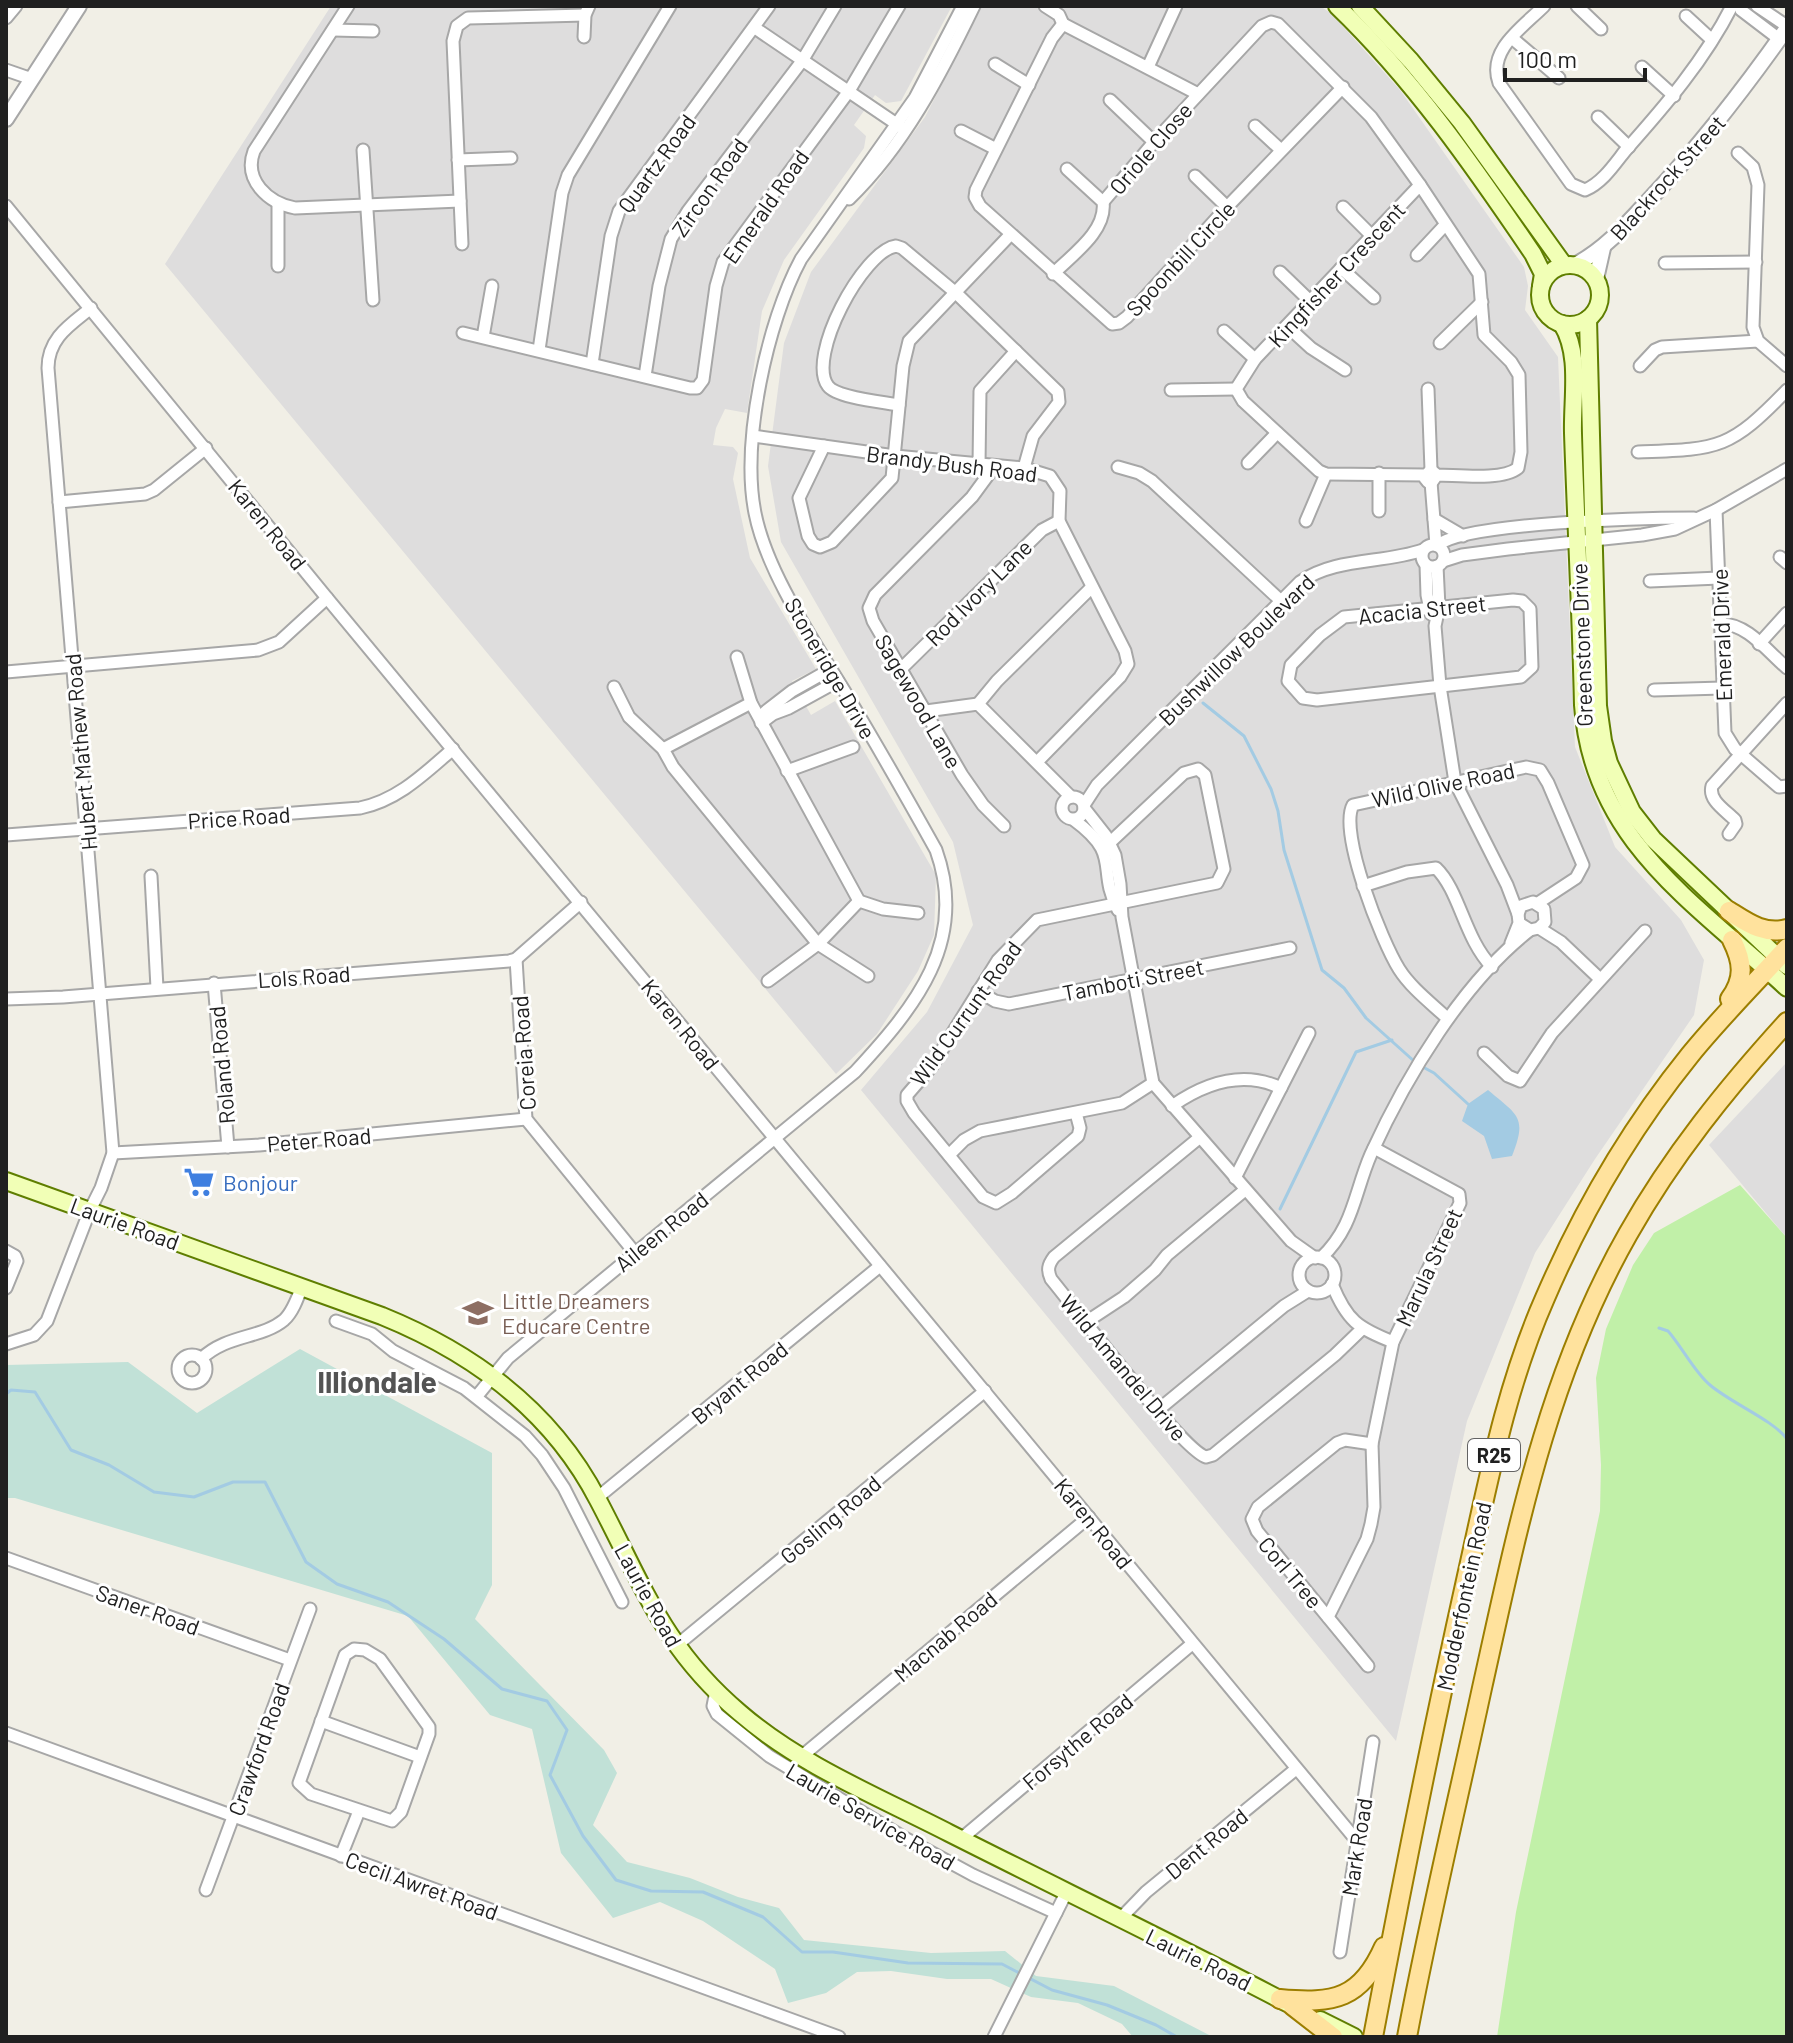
<svg xmlns="http://www.w3.org/2000/svg" width="1793" height="2043" viewBox="0 0 1793 2043" font-family="Barlow,sans-serif">
  <rect width="100%" height="100%" fill="#f1efe6"/>
  <g fill="#dedddd">
    <polygon points="331,6 952,6 901,101 886,103 875,95 854,125 866,136 864,148 784,260 762,311 747,413 725,409 716,428 713,445 733,447 738,453 733,479 750,558 816,669 792,681 811,715 835,701 936,875 934,935 918,971 877,1034 836,1074 165,264"/>
    <polygon points="982,6 1320,6 1332,14 1400,90 1524,267 1528,286 1525,310 1558,357 1575,747 1615,847 1681,920 1704,960 1694,1015 1595,1159 1535,1253 1467,1421 1396,1741 861,1090 927,1012 973,925 953,842 781,542 768,466 784,343 811,272 925,117"/>
    <polygon points="1787,1062 1787,1238 1709,1145"/>
  </g>
  <polygon fill="#c1f0a8" points="1740,1185 1787,1238 1787,2037 1497,2037 1516,1912 1600,1511 1601,1465 1596,1378 1606,1329 1633,1265 1654,1233"/>
  <polygon fill="#c1e1d7" points="300,1349 492,1453 492,1585 475,1619 604,1750 617,1773 593,1825 627,1862 690,1878 738,1897 779,1908 804,1940 931,1953 1005,1951 1036,1976 1114,1986 1213,2037 1133,2037 1122,2024 1078,2003 1031,1997 991,1979 947,1979 891,1971 857,1972 826,1993 788,2003 775,1969 703,1921 660,1902 613,1918 561,1853 532,1729 490,1715 408,1616 15,1498 6,1498 6,1365 128,1362 197,1413"/>
  <path fill="#a3cbe3" d="M1488,1090C1517,1115 1528,1116 1512,1156L1492,1159L1484,1136L1462,1121L1468,1104Z"/>
  <g fill="none" stroke-linecap="round" stroke-linejoin="round">
    <g stroke="#a3cbe3" stroke-width="3">
      <polyline points="1203,703 1244,736 1271,789 1278,811 1284,850 1322,970 1344,988 1366,1018 1415,1062"/>
      <polyline points="1421,1066 1434,1073 1468,1104"/>
      <polyline points="1280,1209 1356,1052 1392,1040"/>
      <path d="M1659,1328L1668,1331C1682,1347 1695,1373 1710,1385C1731,1403 1773,1420 1787,1439"/>
      <polyline points="6,1394 11,1390 35,1392 71,1450 109,1465 154,1492 194,1497 233,1482 265,1482 306,1562 337,1584 388,1602 444,1639 502,1689 547,1701 567,1730 550,1775 583,1836 616,1880 651,1891 703,1892 763,1917 802,1952 833,1952 908,1963 1002,1964 1052,1990 1107,2005 1156,2025 1177,2037"/>
    </g>
    <g stroke="#a7a7a7" stroke-width="15">
      <g id="minor">
        <path d="M348,6L254,151C243,180 268,203 295,208L460,201"/>
        <polyline points="1045,6 1059,15 1063,24"/>
        <path d="M1544,6C1523,27 1487,50 1499,83L1571,184L1585,190C1602,183 1614,165 1625,151C1665,106 1704,61 1732,6"/>
        <polyline points="1577,6 1601,29"/>
        <polyline points="1757,6 1787,26"/>
        <polyline points="1741,10 1779,39"/>
        <polyline points="1686,16 1712,40"/>
        <polyline points="6,18 16,6"/>
        <polyline points="755,28 901,127"/>
        <polyline points="333,30 373,31"/>
        <polyline points="584,37 585,15 589,6"/>
        <polyline points="1512,38 1559,78"/>
        <polyline points="995,64 1029,85"/>
        <polyline points="1148,67 1176,6"/>
        <polyline points="1642,67 1674,96"/>
        <polyline points="6,70 32,79"/>
        <polyline points="1198,94 1063,24 1052,38 976,190 975,197 980,206 1112,324 1119,323 1127,317 1227,207 1343,87"/>
        <polyline points="1110,100 1154,142"/>
        <polyline points="1598,117 1629,147"/>
        <polyline points="1255,126 1281,150"/>
        <polyline points="961,131 996,149"/>
        <polyline points="363,150 373,300"/>
        <polyline points="1738,153 1753,167 1758,185 1753,327 1758,341 1787,366"/>
        <polyline points="458,160 511,158"/>
        <polyline points="1195,176 1227,207"/>
        <path d="M849,199C904,146 941,74 974,6"/>
        <polyline points="1103,202 1154,142 1262,26 1271,22 1278,24 1371,117 1420,185"/>
        <polyline points="278,203 278,266"/>
        <polyline points="6,206 327,598 1357,1841"/>
        <polyline points="1343,207 1372,236"/>
        <polyline points="462,244 453,41 457,26 468,18 585,15"/>
        <polyline points="1417,255 1445,225"/>
        <polyline points="1665,263 1756,262"/>
        <polyline points="1341,268 1374,298"/>
        <polyline points="1280,272 1310,301"/>
        <path d="M1053,274C1072,255 1107,231 1103,202L1067,169"/>
        <polyline points="1287,326 1311,348 1345,370"/>
        <polyline points="1224,331 1255,359"/>
        <polyline points="463,333 690,388 697,388 703,380 716,286 723,262 849,91 899,6"/>
        <polyline points="483,337 492,286"/>
        <polyline points="1440,343 1482,302"/>
        <polyline points="539,350 562,193 568,175 670,6"/>
        <polyline points="592,364 611,236 619,211 769,6"/>
        <polyline points="1640,366 1655,350 1662,347 1758,341"/>
        <polyline points="645,376 659,286 671,239 688,211 802,61 835,6"/>
        <polyline points="1428,389 1431,470"/>
        <polyline points="1171,390 1236,389"/>
        <path d="M899,405C883,402 837,398 828,386C806,357 863,251 896,246L902,248L956,293L1058,392L1059,402L1033,436L1024,468"/>
        <polyline points="753,436 895,456 1024,468 1050,476 1060,491 1059,521 1125,651 1128,664 1120,677 1037,762"/>
        <polyline points="824,446 799,498 808,536 813,544 820,547 832,542 892,478 903,366 909,341 1010,235"/>
        <path d="M1638,452C1719,449 1729,450 1787,390"/>
        <polyline points="1248,463 1277,433"/>
        <polyline points="979,465 980,391 1016,351"/>
        <polyline points="994,467 972,497 875,595 869,608 873,621 962,775 983,805 1004,826"/>
        <polyline points="1118,467 1139,473 1152,481 1281,601"/>
        <path d="M1425,475L1326,474L1319,471L1243,401L1236,389L1255,359L1420,185L1479,274L1484,335L1511,362L1519,375L1521,452L1518,468C1502,481 1457,475 1437,475L1431,470L1424,477L1428,482H1432L1437,475"/>
        <polyline points="1431,482 1436,545"/>
        <polyline points="59,502 145,494 154,490 206,448"/>
        <polyline points="1716,510 1725,733 1735,749 1779,787 1787,786"/>
        <polyline points="1379,511 1379,473"/>
        <polyline points="1434,519 1463,536"/>
        <polyline points="1306,521 1326,474"/>
        <circle cx="1433" cy="556" r="11"/>
        <path d="M1438,545C1467,522 1650,518 1694,518"/>
        <polyline points="1780,557 1787,563"/>
        <polyline points="1443,561 1462,555 1508,549 1642,535 1675,529 1716,510 1787,469"/>
        <polyline points="1426,565 1427,595 1431,614"/>
        <polyline points="1437,566 1439,607 1435,626 1440,686 1455,782 1507,885 1518,914"/>
        <polyline points="1650,581 1719,578"/>
        <polygon points="1513,600 1522,601 1530,609 1532,667 1521,677 1317,700 1303,698 1288,681 1291,665 1320,635 1344,617"/>
        <path d="M1721,624C1747,623 1768,652 1787,668"/>
        <polyline points="1759,644 1787,613"/>
        <polyline points="737,657 751,703 859,901 883,909 918,913"/>
        <polyline points="901,669 1042,530 1059,521"/>
        <polyline points="6,672 258,650 279,642 327,598"/>
        <polyline points="614,687 629,717 663,749 673,767 818,944 868,976"/>
        <polyline points="1654,690 1722,688"/>
        <polyline points="978,704 997,681 1092,587"/>
        <polyline points="926,711 978,704 1071,797"/>
        <polyline points="765,712 792,691 831,669"/>
        <polyline points="761,723 773,714 789,708 838,681"/>
        <polyline points="663,749 751,703"/>
        <polyline points="787,771 853,747"/>
        <circle cx="1073" cy="808" r="11"/>
        <path d="M1084,805L1097,785L1300,582C1336,557 1382,564 1423,550"/>
        <polyline points="1084,808 1106,836 1115,855 1120,884 1122,917 1153,1083 1291,1241 1315,1258"/>
        <path d="M1074,820C1123,856 1096,868 1118,910"/>
        <path d="M1729,834L1736,824L1735,820C1725,810 1708,800 1712,786L1787,703"/>
        <path d="M6,835L360,808C398,800 424,774 453,749"/>
        <polyline points="151,876 157,988"/>
        <path d="M1363,886L1407,872L1436,868C1460,891 1464,938 1492,967"/>
        <polyline points="1539,928 1561,942 1600,979"/>
        <polyline points="1511,943 1519,923 1518,914 1521,906 1533,902 1544,909 1545,922 1539,928 1530,930 1519,923"/>
        <polyline points="516,959 526,1119 635,1253"/>
        <polyline points="768,981 818,944 859,901"/>
        <polyline points="214,983 228,1147"/>
        <polyline points="978,991 995,1001 1009,1004 1290,948"/>
        <polyline points="6,999 63,997 509,961 516,959 581,902"/>
        <path d="M1447,1018C1431,1003 1411,988 1399,969C1382,942 1338,832 1353,805L1526,767L1540,770L1548,783L1583,865L1576,878L1538,903"/>
        <polyline points="1484,1053 1508,1076 1520,1081 1552,1033 1645,931"/>
        <path d="M1172,1106C1205,1083 1243,1070 1281,1088"/>
        <polyline points="1076,1113 1080,1128 1078,1136 1012,1193 996,1203 983,1197 914,1113 907,1101 907,1095 932,1066 998,960 1037,920 1217,883 1224,869 1205,775 1198,769 1184,773 1103,849"/>
        <path d="M1199,1138L1054,1257C1048,1265 1047,1270 1051,1279C1075,1308 1182,1450 1206,1457L1213,1455L1335,1355L1362,1329"/>
        <polyline points="113,1153 259,1145 526,1119"/>
        <polyline points="949,1155 964,1140 980,1131 1122,1103 1153,1083"/>
        <polyline points="1235,1178 1309,1033"/>
        <polyline points="6,1251 15,1256 17,1261 6,1288"/>
        <circle cx="1317" cy="1275" r="18"/>
        <path d="M1321,1258C1354,1227 1354,1193 1371,1154C1406,1077 1463,982 1530,930"/>
        <path d="M1332,1284C1347,1321 1358,1328 1393,1342"/>
        <polyline points="336,1321 372,1334 393,1351 464,1388 525,1436 542,1455 564,1488 622,1602"/>
        <polyline points="1086,1322 1124,1297 1155,1270 1167,1255 1245,1190"/>
        <path d="M6,1344L34,1335L47,1321L90,1210L101,1188L113,1153L48,368C48,338 70,325 91,308"/>
        <circle cx="192" cy="1369" r="14"/>
        <path d="M201,1359C227,1334 261,1339 284,1320C293,1312 298,1297 302,1286"/>
        <path d="M477,1396L508,1358L855,1072C915,1007 969,942 936,850C907,798 878,747 848,697C816,644 767,574 755,513C741,442 767,322 801,259L915,98L963,6"/>
        <polyline points="1158,1410 1284,1306 1308,1291"/>
        <polyline points="597,1498 880,1266"/>
        <polyline points="6,1558 290,1660"/>
        <polyline points="1328,1617 1367,1539 1371,1524 1374,1507 1372,1444 1393,1342 1460,1203 1459,1194 1374,1148"/>
        <polyline points="676,1646 985,1391"/>
        <polygon points="354,1649 365,1650 380,1659 429,1727 429,1734 401,1812 392,1821 311,1794 299,1783 345,1655"/>
        <polyline points="1368,1666 1257,1531 1252,1519 1258,1507 1337,1443 1345,1440 1372,1444"/>
        <polyline points="716,1691 713,1706 717,1714 769,1756 903,1837 973,1875 1056,1913"/>
        <polyline points="321,1721 420,1757"/>
        <polyline points="6,1733 839,2037"/>
        <polyline points="802,1756 1089,1517"/>
        <polyline points="961,1839 1192,1644"/>
        <polyline points="341,1856 359,1811"/>
        <polyline points="206,1890 310,1609"/>
        <polyline points="1119,1920 1146,1892 1296,1769"/>
        <polyline points="1340,1952 1373,1742"/>
        <polyline points="994,2037 1066,1893"/>
      </g>
    </g>
    <g stroke="#a7a7a7" stroke-width="18">
      <g id="tertiary">
        <polyline points="6,119 79,6"/>
        <path d="M1575,265C1605,249 1626,225 1649,200C1700,146 1744,89 1787,28"/>
        <polyline points="1596,279 1603,248"/>
      </g>
    </g>
    <g stroke="#5f7e00" stroke-width="20">
      <g id="secondary">
        <path d="M1337,6C1413,79 1474,167 1533,254L1543,274L1541,286"/>
        <polyline points="1360,6 1411,61 1462,123 1564,265"/>
        <circle cx="1570" cy="295" r="30"/>
        <polyline points="1588,319 1598,706 1603,741 1609,763 1632,812 1653,839 1787,966"/>
        <path d="M1562,324C1581,355 1572,397 1573,433C1576,523 1581,614 1583,705C1592,841 1696,903 1787,988"/>
        <path d="M6,1181L382,1316C473,1353 552,1411 598,1500C643,1585 663,1648 740,1713C800,1765 879,1797 949,1833C1062,1890 1176,1945 1289,2004"/>
        <polyline points="1320,2020 1354,2037"/>
      </g>
    </g>
    <g stroke="#9c7e00" stroke-width="22">
      <g id="primary">
        <path d="M1729,911C1748,923 1764,935 1787,929"/>
        <path d="M1730,999C1745,978 1743,962 1732,940"/>
        <path d="M1280,1999C1334,2004 1361,1999 1384,1947"/>
        <polyline points="1293,2006 1333,2037"/>
        <path d="M1373,2037C1402,1883 1433,1729 1467,1576C1488,1482 1506,1386 1545,1298C1582,1212 1631,1128 1690,1055C1720,1018 1755,983 1787,948"/>
        <path d="M1407,2037C1429,1920 1457,1804 1482,1688C1517,1531 1547,1376 1628,1234C1672,1156 1727,1088 1787,1022"/>
      </g>
    </g>
    <use href="#minor" stroke="#fff" stroke-width="11"/>
    <use href="#tertiary" stroke="#fff" stroke-width="14"/>
    <use href="#secondary" stroke="#f1ffb6" stroke-width="16"/>
    <use href="#primary" stroke="#ffe29d" stroke-width="18"/>
  </g>
  <defs>
    <g id="supermarket-bare" transform="scale(2.4)"><path d="M-6-5.5h2.5l.6 2H6L4.5 2H-2.5L-4.4-4H-6ZM-1.5 3.2a1.3 1.3 0 1 0 .1 0ZM3 3.2a1.3 1.3 0 1 0 .1 0Z" fill="#3f7fe0" stroke="#fff" stroke-width="2.5" paint-order="stroke"/></g>
    <g id="school-bare" transform="scale(2.4)"><path d="M0-5L7-2L0 1L-7-2ZM-4 1L0 2.5L4 1V4Q0 6-4 4Z" fill="#8d6e63" stroke="#fff" stroke-width="2.5" paint-order="stroke"/></g>
  </defs>
  <g fill-rule="evenodd">
    <use href="#supermarket-bare" x="199" y="1182"/>
    <use href="#school-bare" x="478" y="1313"/>
  </g>
  <g text-anchor="middle" dominant-baseline="central" stroke-width="6" stroke-linejoin="round" paint-order="stroke">
    <rect fill="#fff" stroke="#636363" stroke-width="2" x="1468" y="1439" width="52" height="32" rx="6"/>
    <g font-size="20" font-weight="bold" fill="#202020">
      <text x="1494" y="1455">R25</text>
    </g>
    <g font-size="22" fill="#202020" stroke="#fff">
      <text transform="translate(1150 148) rotate(-49)">Oriole Close</text>
      <text transform="translate(656 163) rotate(-54)">Quartz Road</text>
      <text transform="translate(1667 177) rotate(-48)">Blackrock Street</text>
      <text transform="translate(709 187) rotate(-55)">Zircon Road</text>
      <text transform="translate(765 206) rotate(-55)">Emerald Road</text>
      <text transform="translate(1180 258) rotate(-47)">Spoonbill Circle</text>
      <text transform="translate(1336 274) rotate(-47)">Kingfisher Crescent</text>
      <text transform="translate(952 463) rotate(7)">Brandy Bush Road</text>
      <text transform="translate(268 524) rotate(51)">Karen Road</text>
      <text transform="translate(978 592) rotate(-45)">Rod Ivory Lane</text>
      <text transform="translate(1422 609) rotate(-6)">Acacia Street</text>
      <text transform="translate(1721 635) rotate(-92)">Emerald Drive</text>
      <text transform="translate(1581 645) rotate(-92)">Greenstone Drive</text>
      <text transform="translate(1236 649) rotate(-44)">Bushwillow Boulevard</text>
      <text transform="translate(831 668) rotate(60)">Stoneridge Drive</text>
      <text transform="translate(919 701) rotate(60)">Sagewood Lane</text>
      <text transform="translate(80 752) rotate(-95)">Hubert Mathew Road</text>
      <text transform="translate(1443 784) rotate(-12)">Wild Olive Road</text>
      <text transform="translate(239 817) rotate(-4)">Price Road</text>
      <text transform="translate(304 976) rotate(-4)">Lols Road</text>
      <text transform="translate(1133 979) rotate(-11)">Tamboti Street</text>
      <text transform="translate(965 1013) rotate(-54)">Wild Currunt Road</text>
      <text transform="translate(681 1024) rotate(51)">Karen Road</text>
      <text transform="translate(523 1053) rotate(-94)">Coreia Road</text>
      <text transform="translate(221 1065) rotate(-95)">Roland Road</text>
      <text transform="translate(319 1139) rotate(-5)">Peter Road</text>
      <text transform="translate(125 1223) rotate(20)">Laurie Road</text>
      <text transform="translate(661 1231) rotate(-39)">Aileen Road</text>
      <text transform="translate(1428 1267) rotate(-65)">Marula Street</text>
      <text transform="translate(1124 1367) rotate(50)">Wild Amandel Drive</text>
      <text transform="translate(739 1382) rotate(-39)">Bryant Road</text>
      <text transform="translate(830 1519) rotate(-40)">Gosling Road</text>
      <text transform="translate(1094 1523) rotate(51)">Karen Road</text>
      <text transform="translate(1291 1572) rotate(50)">Corl Tree</text>
      <text transform="translate(649 1595) rotate(61)">Laurie Road</text>
      <text transform="translate(1463 1596) rotate(-78)">Modderfontein Road</text>
      <text transform="translate(148 1609) rotate(20)">Saner Road</text>
      <text transform="translate(945 1636) rotate(-40)">Macnab Road</text>
      <text transform="translate(1077 1741) rotate(-40)">Forsythe Road</text>
      <text transform="translate(258 1749) rotate(-70)">Crawford Road</text>
      <text transform="translate(871 1816) rotate(30)">Laurie Service Road</text>
      <text transform="translate(1206 1843) rotate(-39)">Dent Road</text>
      <text transform="translate(1356 1847) rotate(-81)">Mark Road</text>
      <text transform="translate(422 1885) rotate(20)">Cecil Awret Road</text>
      <text transform="translate(1199 1959) rotate(26)">Laurie Road</text>
    </g>
    <g font-size="22" fill="#366cbe" stroke="#fff" text-anchor="start">
      <text x="223" y="1182">Bonjour</text>
    </g>
    <g font-size="22" fill="#785e54" stroke="#fff" text-anchor="start">
      <text x="502" y="1300">Little Dreamers<tspan x="502" dy="25">Educare Centre</tspan></text>
    </g>
    <g font-size="30" font-weight="bold" fill="#535353" stroke="#fff">
      <text x="377" y="1381">Illiondale</text>
    </g>
  </g>
  <rect width="1793" height="2043" fill="none" stroke="#202020" stroke-width="16"/>
  <path d="M1505 68v12h140v-12" fill="none" stroke="#202020" stroke-width="4"/>
  <text x="1517" y="68" font-size="24" fill="#202020" stroke="#ffffff" stroke-width="6" paint-order="stroke">100 m</text>
</svg>
